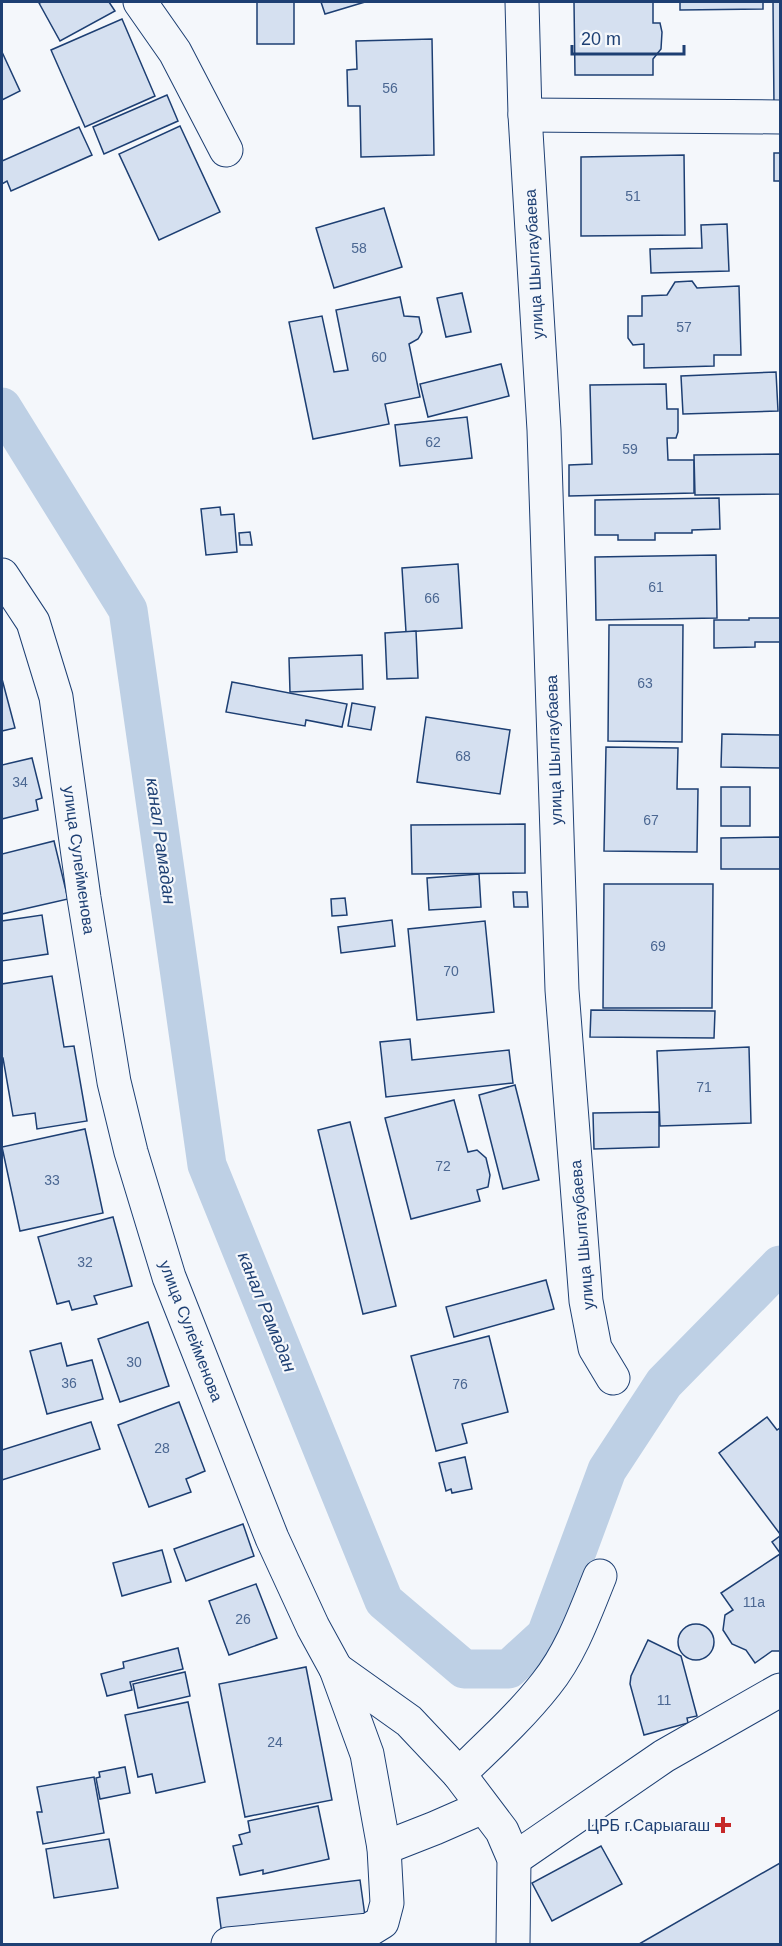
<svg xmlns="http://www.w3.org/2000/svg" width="782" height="1946" viewBox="0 0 782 1946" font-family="Arial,sans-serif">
  <rect width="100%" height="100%" fill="#f4f7fb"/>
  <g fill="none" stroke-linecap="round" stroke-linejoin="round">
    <polyline stroke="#bed0e5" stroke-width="39" points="2,407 128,610 207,1165 384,1601 464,1669 509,1669 546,1635 607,1470 664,1383 780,1265"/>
  </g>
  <g fill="#d5e0f0" stroke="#1d3f73" stroke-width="1.5">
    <polygon points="42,2 109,2 115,11 60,41 39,3"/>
    <rect x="257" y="2" width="37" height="42"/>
    <polygon points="321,2 365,2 325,14"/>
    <polygon points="574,2 653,2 653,23 660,23 662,32 661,49 653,59 653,75 575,75"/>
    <polygon points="680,2 763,2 763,9 680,10"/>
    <polygon points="773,2 780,2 780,106 774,106"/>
    <polygon points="122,19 155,96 85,127 51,50"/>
    <polygon points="432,39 434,155 361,157 360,106 348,106 347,70 357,69 356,41"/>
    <polygon points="2,52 20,91 2,100"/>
    <polygon points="167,95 178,121 104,154 93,127"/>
    <polygon points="180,126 220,212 159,240 119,154"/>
    <polygon points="79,127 92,155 11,191 7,181 2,184 2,161"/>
    <rect x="774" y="153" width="6" height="28"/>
    <polygon points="684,155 685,235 581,236 581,157"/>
    <polygon points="384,208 402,267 334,288 316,228"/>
    <polygon points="727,224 729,271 651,273 650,249 702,248 701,225"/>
    <polygon points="692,281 697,288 739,286 741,355 714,355 714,366 644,368 644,344 633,345 628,338 628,316 642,316 642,296 667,295 675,282"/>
    <polygon points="462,293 471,332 446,337 437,298"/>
    <polygon points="400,297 404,316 419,317 422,332 418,339 409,344 420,397 385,404 389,424 313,439 289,322 322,316 334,372 348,370 336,310"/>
    <polygon points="501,364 509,396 428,417 420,384"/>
    <polygon points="776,372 778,411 683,414 681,376"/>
    <polygon points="666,384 667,409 678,409 678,432 676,438 667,438 668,460 694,460 694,493 569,496 569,465 592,464 590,385"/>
    <polygon points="467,417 472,458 400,466 395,425"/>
    <polygon points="780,454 780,494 695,495 694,455"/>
    <polygon points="719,498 720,529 692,530 692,533 655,533 655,540 618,540 618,535 595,535 595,500"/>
    <polygon points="220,507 221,515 234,514 237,552 206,555 201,509"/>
    <polygon points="250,532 252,545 240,545 239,533"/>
    <polygon points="716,555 717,618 596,620 595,557"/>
    <polygon points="458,564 462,628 406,632 402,568"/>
    <polygon points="749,618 780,618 780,642 755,642 755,647 714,648 714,620 749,620"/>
    <polygon points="609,625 683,625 682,742 608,741"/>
    <polygon points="416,631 418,678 387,679 385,633"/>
    <polygon points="362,655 363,689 290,692 289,658"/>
    <polygon points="2,679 15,728 2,731"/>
    <polygon points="232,682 347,704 342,727 306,720 305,726 226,712"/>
    <polygon points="352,703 375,707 371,730 348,726"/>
    <polygon points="426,717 510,730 500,794 417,782"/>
    <polygon points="722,734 780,735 780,768 721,767"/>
    <polygon points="606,747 678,748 677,789 698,789 697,852 604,851"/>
    <polygon points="32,758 42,798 36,800 38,810 2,819 2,765"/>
    <rect x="721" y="787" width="29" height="39"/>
    <polygon points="525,824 525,873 412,874 411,825"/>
    <polygon points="780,837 780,869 721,869 721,838"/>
    <polygon points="54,841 68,899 2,914 2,854"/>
    <polygon points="479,874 481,907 429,910 427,878"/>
    <polygon points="604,884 713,884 712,1008 603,1008"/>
    <polygon points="513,892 527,892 528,907 514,907"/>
    <polygon points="345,898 347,915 332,916 331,899"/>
    <polygon points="42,915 48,954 2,961 2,921"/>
    <polygon points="392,920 395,946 341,953 338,927"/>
    <polygon points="485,921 494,1012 417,1020 408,929"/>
    <polygon points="52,976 64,1047 74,1046 87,1121 37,1129 35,1113 13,1116 3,1058 2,1058 2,984"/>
    <polygon points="591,1010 715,1011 714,1038 590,1037"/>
    <polygon points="410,1039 412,1060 509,1050 513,1083 386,1097 380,1042"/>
    <polygon points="749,1047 751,1123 660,1126 657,1051"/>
    <polygon points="515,1085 539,1180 503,1189 479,1095"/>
    <polygon points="454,1100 468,1152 477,1150 486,1158 490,1175 488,1187 477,1190 480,1201 411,1219 385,1118"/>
    <polygon points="659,1112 659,1147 594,1149 593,1113"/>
    <polygon points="350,1122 396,1306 363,1314 318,1130"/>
    <polygon points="85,1129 103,1213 20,1231 2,1147"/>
    <polygon points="113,1217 132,1286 94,1296 97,1304 72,1310 69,1301 57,1304 38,1237"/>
    <polygon points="546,1280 554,1309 454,1337 446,1307"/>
    <polygon points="148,1322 169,1386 120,1402 98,1339"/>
    <polygon points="489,1336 508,1412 462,1424 467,1443 436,1451 411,1356"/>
    <polygon points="61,1343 67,1366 92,1360 103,1399 47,1414 30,1351"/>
    <polygon points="179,1402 205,1471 186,1479 191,1492 149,1507 118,1425"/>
    <polygon points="767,1417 777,1430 780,1428 780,1534 719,1453"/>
    <polygon points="91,1422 100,1449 2,1480 2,1450"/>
    <polygon points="465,1457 472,1489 452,1493 451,1489 446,1491 439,1463"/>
    <polygon points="243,1524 254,1556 186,1581 174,1549"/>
    <polygon points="780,1536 780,1553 772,1542"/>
    <polygon points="162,1550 171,1582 122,1596 113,1563"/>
    <polygon points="780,1554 780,1651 772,1651 755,1663 746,1650 732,1644 723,1630 725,1615 733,1610 721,1593"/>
    <polygon points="256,1584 277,1638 229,1655 209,1601"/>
    <circle cx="696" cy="1642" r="18"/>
    <polygon points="648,1640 681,1656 697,1716 687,1718 688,1723 644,1735 630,1684 631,1676"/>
    <polygon points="178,1648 183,1669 130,1682 132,1690 107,1696 101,1674 124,1668 123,1662"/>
    <polygon points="306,1667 332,1800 245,1817 219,1684"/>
    <polygon points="185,1672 190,1696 138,1708 133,1684"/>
    <polygon points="188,1702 205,1782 156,1793 152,1774 138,1777 125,1715"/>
    <polygon points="125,1767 130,1793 100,1799 96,1778 100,1777 99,1772"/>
    <polygon points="94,1777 104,1833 43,1844 37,1812 42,1812 37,1787"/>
    <polygon points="318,1806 329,1859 263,1874 263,1870 240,1875 233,1846 242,1844 239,1835 250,1832 248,1821"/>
    <polygon points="109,1839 118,1888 54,1898 46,1849"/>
    <polygon points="601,1846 622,1884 552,1921 532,1883"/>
    <polygon points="780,1863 780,1944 639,1944"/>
    <polygon points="360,1880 365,1916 222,1935 217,1898"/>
  </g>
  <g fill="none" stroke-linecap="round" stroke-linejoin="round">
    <g stroke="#1d3f73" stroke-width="35">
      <g id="street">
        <polyline points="140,2 175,52 226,150"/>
        <polyline points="522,2 525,115 544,430 562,990 586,1301 595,1348 613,1378"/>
        <polyline points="525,115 780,117"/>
        <polyline points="2,575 33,622 56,697 84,898 114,1082 131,1152 169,1277 272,1538 313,1627 336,1669 367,1754 384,1848 387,1903 382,1922 369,1930 228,1944"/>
        <polyline points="336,1669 409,1721 459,1774 502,1831 514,1859 513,1944"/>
        <path d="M459,1774C489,1745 520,1717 546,1684C571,1653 585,1613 600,1576"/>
        <polyline points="384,1848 435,1828 483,1807"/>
        <polyline points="514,1859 664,1756 780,1690"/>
      </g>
    </g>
    <use href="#street" stroke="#f4f7fb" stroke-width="33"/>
  </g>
  <path fill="#c62828" stroke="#f4f7fb" stroke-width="2" d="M720 1816h6v6h6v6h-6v6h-6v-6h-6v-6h6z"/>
  <g text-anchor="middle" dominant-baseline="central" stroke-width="4.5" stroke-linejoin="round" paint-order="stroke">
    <g font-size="14" fill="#4b6792">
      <text x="390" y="88">56</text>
      <text x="633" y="196">51</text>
      <text x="359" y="248">58</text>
      <text x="684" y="327">57</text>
      <text x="379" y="357">60</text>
      <text x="433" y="442">62</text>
      <text x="630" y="449">59</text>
      <text x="656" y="587">61</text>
      <text x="432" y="598">66</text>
      <text x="645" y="683">63</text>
      <text x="463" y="756">68</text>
      <text x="20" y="782">34</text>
      <text x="651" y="820">67</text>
      <text x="658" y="946">69</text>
      <text x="451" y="971">70</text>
      <text x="704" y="1087">71</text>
      <text x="443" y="1166">72</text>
      <text x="52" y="1180">33</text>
      <text x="85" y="1262">32</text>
      <text x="134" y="1362">30</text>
      <text x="69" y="1383">36</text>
      <text x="460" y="1384">76</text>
      <text x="162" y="1448">28</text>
      <text x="754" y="1602">11а</text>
      <text x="243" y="1619">26</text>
      <text x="664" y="1700">11</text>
      <text x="275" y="1742">24</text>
    </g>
    <g font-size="16" fill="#1d3f73" stroke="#f4f7fb">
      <text transform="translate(534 264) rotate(-93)">улица Шылгаубаева</text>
      <text transform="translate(554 750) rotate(-92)">улица Шылгаубаева</text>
      <text transform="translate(79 860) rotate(82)">улица Сулейменова</text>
      <text transform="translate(582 1235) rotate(-95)">улица Шылгаубаева</text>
      <text transform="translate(191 1331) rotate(69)">улица Сулейменова</text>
    </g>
    <g font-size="16" fill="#1d3f73" stroke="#f4f7fb" text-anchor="end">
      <text x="710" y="1825">ЦРБ г.Сарыагаш</text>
    </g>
    <g font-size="18" font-style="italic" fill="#1d3f73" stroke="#f4f7fb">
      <text transform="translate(161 841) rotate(82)">канал Рамадан</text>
      <text transform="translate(267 1312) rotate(68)">канал Рамадан</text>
    </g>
  </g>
  <rect width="782" height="1946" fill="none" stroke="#1d3f73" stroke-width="6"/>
  <path d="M572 45v9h112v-9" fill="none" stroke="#1d3f73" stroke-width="3"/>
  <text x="581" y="45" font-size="18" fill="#1d3f73" stroke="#f4f7fb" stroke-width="4.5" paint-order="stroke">20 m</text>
</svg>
